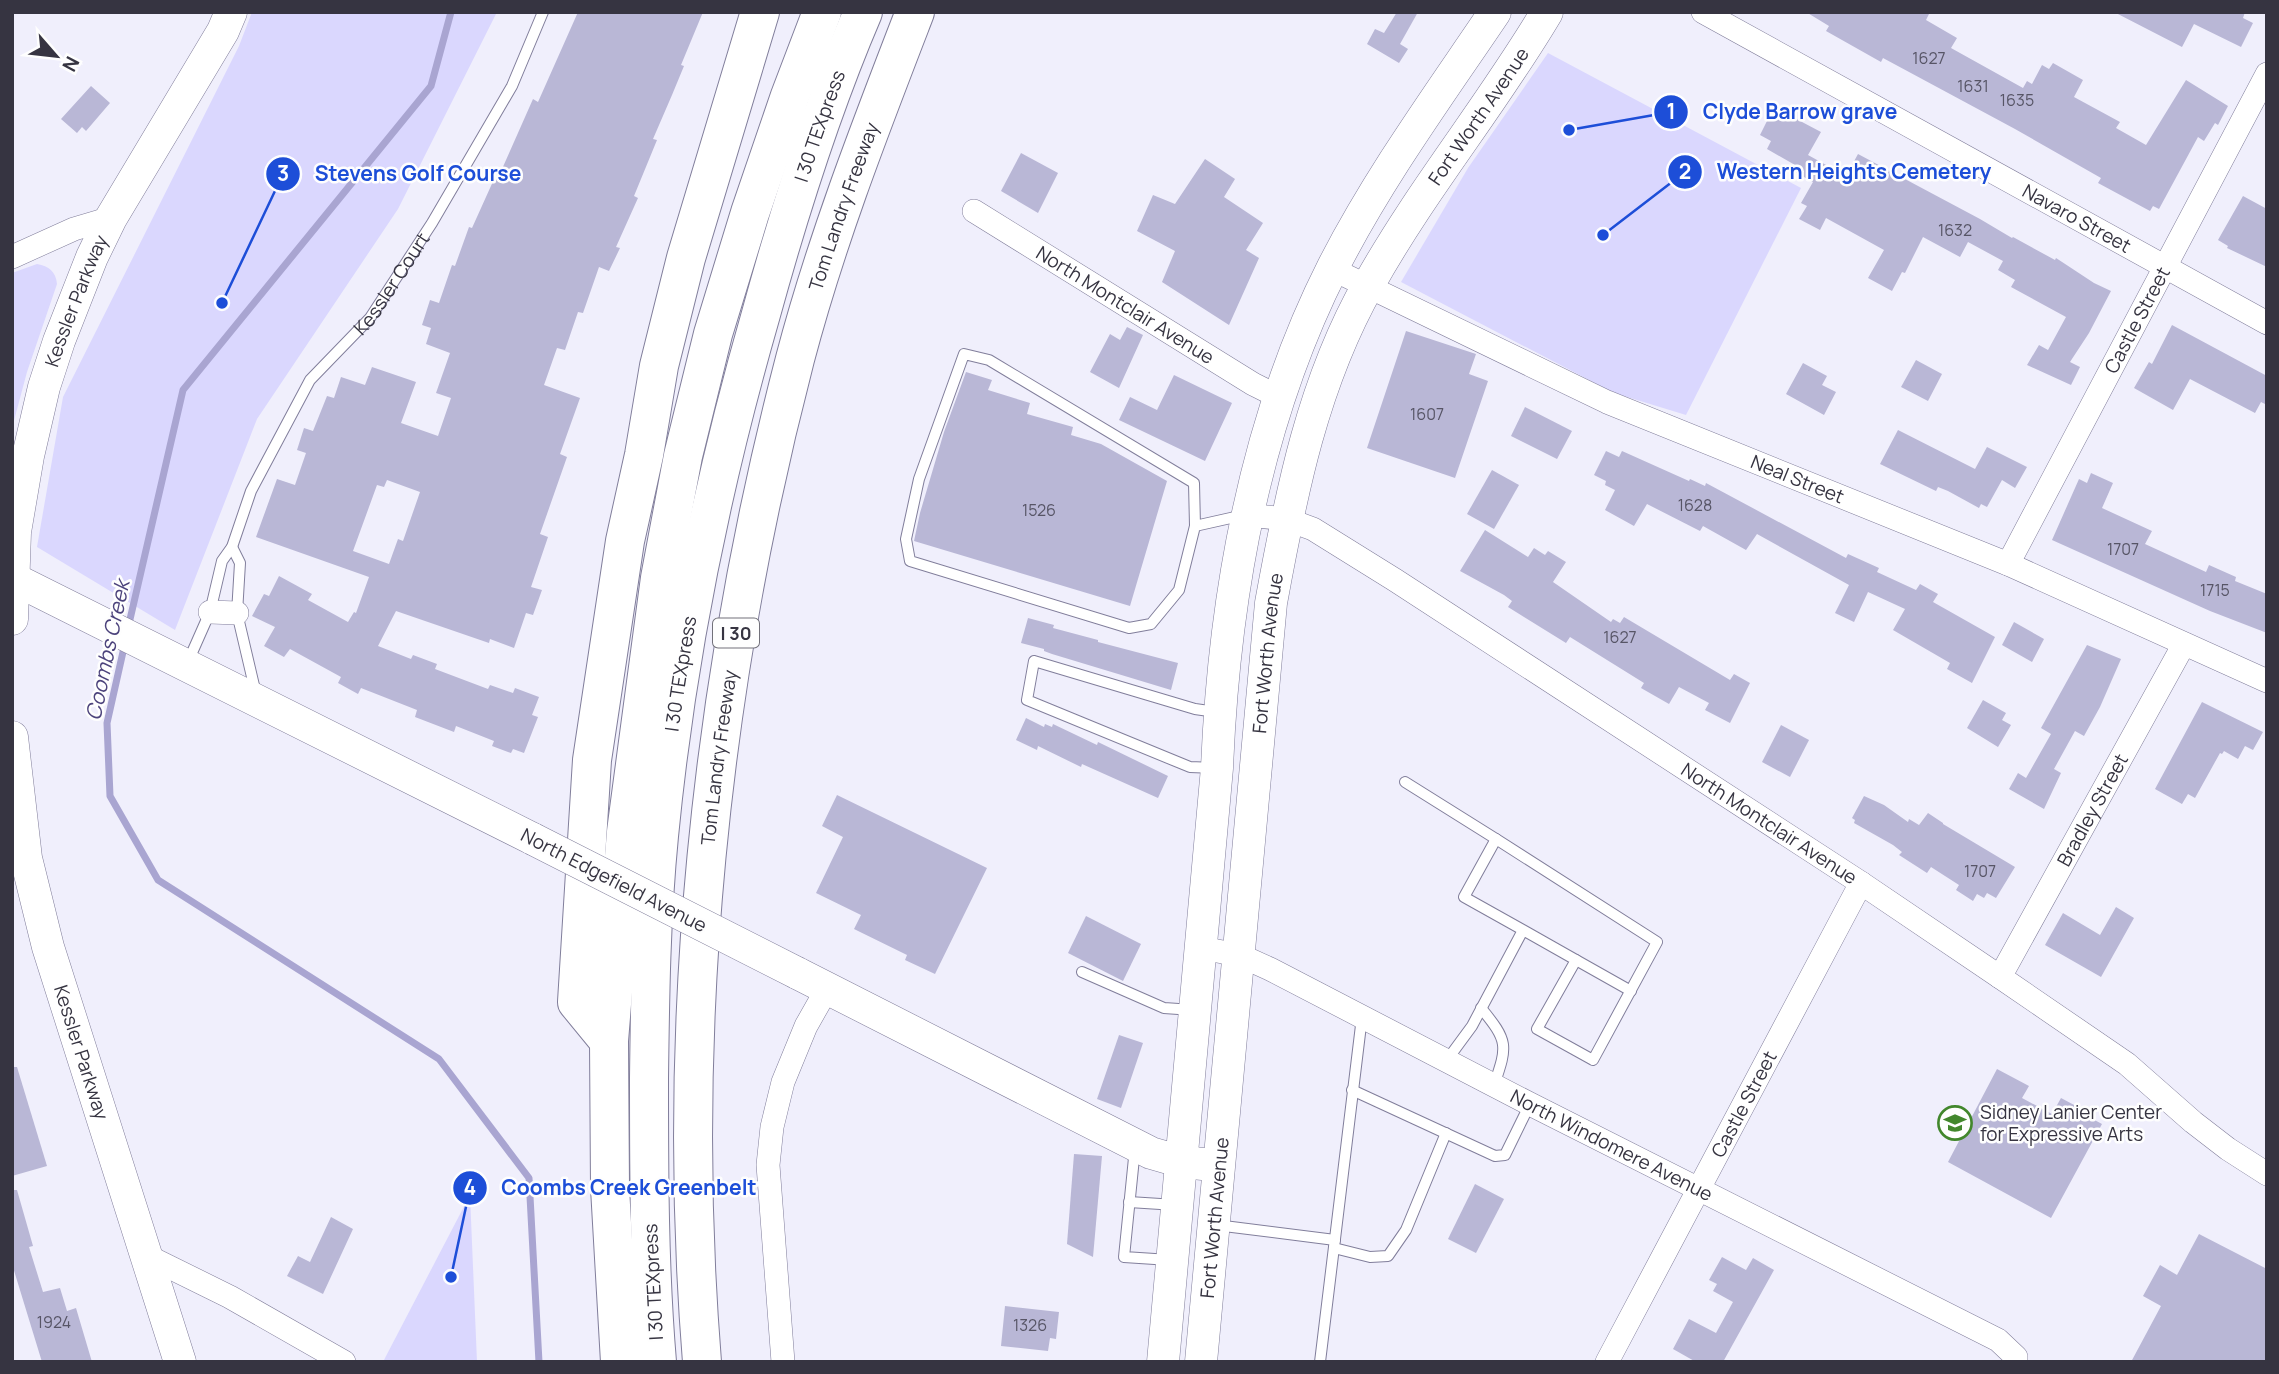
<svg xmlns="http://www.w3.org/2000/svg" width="2279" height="1374" viewBox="0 0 2279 1374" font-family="Manrope,sans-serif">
  <rect width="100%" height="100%" fill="#f0effc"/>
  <g fill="#dad7fe">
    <polygon points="252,12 497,12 398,209 257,419 175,630 37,547 63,397 239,46"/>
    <polygon points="1548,53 1801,188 1686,415 1614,393 1401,282 1468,168"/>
    <path d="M37,264C49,266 56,272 57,284L27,372L12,428V273Z"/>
    <polygon points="470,1195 477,1362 383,1362 385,1358"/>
  </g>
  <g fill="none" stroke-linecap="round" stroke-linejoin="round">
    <g stroke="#a9a5d1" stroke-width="7">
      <polyline points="128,628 183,390 431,86 451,12"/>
      <polyline points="125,643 107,723 110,796 158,880 439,1059 529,1178 539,1362"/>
    </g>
  </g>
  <g fill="#b9b7d6" fill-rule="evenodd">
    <path d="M578,12H703L681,65L684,66L672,95L653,139L657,140L634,196L638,198L616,247L620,248L609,271L599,267L583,313L578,312L565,350L557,348L544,385L580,398L560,454L567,457L540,534L548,537L531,587L542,590L533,615L526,613L514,648L490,639L489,643L396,611L378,646L411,659L413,655L437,664L435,669L488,689L490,685L513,693L515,688L539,697L532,715L538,717L524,753L513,749L511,753L492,746L494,741L456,726L454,732L415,717L417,710L361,688L358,694L338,683L341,677L290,649L284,657L264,646L275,627L252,616L264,594L269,596L279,576L312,594L308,600L348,622L354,612L356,613L369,577L256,537L277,479L295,485L306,453L297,450L304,428L313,431L327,396L334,398L341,377L365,385L372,367L416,382L401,423L438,436L451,398L436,393L450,353L426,344L431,328L422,325L430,300L439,303L452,265L455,266L469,227L472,228L495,177L498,178L533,99L538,102ZM387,480L420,492L403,541L398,539L389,564L353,551L377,485L384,487Z"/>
    <polygon points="1397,12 1418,12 1400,44 1408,49 1399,63 1367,44 1375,29 1384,33"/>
    <polygon points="1806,12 1930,12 1926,20 1957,38 1951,48 2023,88 2027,81 2032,84 2042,65 2049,69 2053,63 2083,80 2074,97 2120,122 2116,128 2146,145 2186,80 2228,106 2218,125 2215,123 2204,141 2198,137 2159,209 2153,206 2150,211 2098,183 2101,178 2015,129 1883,58 1881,62 1826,31 1829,26"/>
    <polygon points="2114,12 2245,12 2243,18 2253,23 2241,47 2194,24 2182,47"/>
    <polygon points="91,86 110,103 86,131 82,127 77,133 61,119"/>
    <polygon points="1771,113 1782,119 1785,113 1821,132 1808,155 1846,176 1858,154 1980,219 2012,238 2013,237 2055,260 2056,258 2094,283 2111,291 2089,333 2070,362 2080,367 2071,385 2027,365 2039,345 2048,350 2066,317 2011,287 2015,280 1998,270 2003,261 1968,242 1960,257 1923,237 1905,273 1902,272 1892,291 1868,278 1884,250 1826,218 1820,230 1799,219 1807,206 1801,203 1813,182 1793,171 1795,165 1767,149 1771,141 1760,135"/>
    <polygon points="1021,153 1058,173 1038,213 1001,191"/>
    <polygon points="1205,159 1235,179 1224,197 1263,223 1246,250 1259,258 1229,325 1162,282 1175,251 1137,231 1153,195 1175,204"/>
    <polygon points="2243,196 2267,209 2267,267 2227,248 2228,246 2218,240"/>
    <polygon points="2172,325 2267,376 2267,405 2261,402 2255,413 2190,379 2173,410 2134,388 2149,362 2152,364"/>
    <polygon points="1127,327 1143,335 1119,388 1090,372 1110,334 1120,340"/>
    <polygon points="1406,331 1476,354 1469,374 1488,381 1455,478 1367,448"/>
    <polygon points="1916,360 1942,374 1928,401 1901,387"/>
    <polygon points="1803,363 1827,376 1822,385 1836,392 1824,415 1786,394"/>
    <polygon points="966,372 992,380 988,390 1030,403 1027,414 1073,427 1071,435 1101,444 1167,481 1130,606 914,541 920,513 944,432"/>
    <polygon points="1174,375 1232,403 1205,461 1119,420 1130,397 1157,410"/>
    <polygon points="1525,407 1572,431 1557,459 1511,436"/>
    <polygon points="1898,430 1975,469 1987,447 2027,467 2015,488 2002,480 1987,507 1981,504 1979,508 1948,491 1938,487 1936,491 1880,464"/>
    <polygon points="1606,451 1619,457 1622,451 1689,481 1690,479 1705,486 1706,483 1846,558 1848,554 1879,568 1877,572 1916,590 1920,584 1938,594 1933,602 1995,637 1972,683 1947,669 1950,663 1893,630 1905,609 1868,592 1854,622 1835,613 1849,585 1757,534 1746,550 1703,526 1700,531 1647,504 1634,526 1605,510 1615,490 1605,485 1606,481 1594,475"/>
    <polygon points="1492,470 1519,485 1494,529 1467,514"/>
    <polygon points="2091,473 2113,483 2102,508 2152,531 2145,544 2206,572 2209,565 2236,577 2235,581 2267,594 2267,633 2210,611 2052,540 2079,479 2087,483"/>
    <polygon points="1485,530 1528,557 1534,548 1545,555 1548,551 1566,562 1553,582 1611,622 1613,619 1620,623 1624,617 1730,680 1734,674 1750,683 1730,723 1705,710 1709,703 1679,687 1669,704 1641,688 1644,683 1570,637 1566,643 1508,607 1512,601 1504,595 1460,571"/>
    <polygon points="1028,618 1054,625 1053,628 1098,640 1098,642 1178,663 1171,690 1052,654 1044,651 1044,649 1021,643"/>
    <polygon points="2014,622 2044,639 2032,662 2002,645"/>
    <polygon points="2087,645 2121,659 2100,707 2084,736 2075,731 2054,769 2061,773 2044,809 2009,789 2018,773 2026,778 2051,734 2041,728"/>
    <polygon points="1983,700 2006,713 2002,720 2011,725 1998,747 1967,728"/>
    <polygon points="2202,702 2263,732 2253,750 2245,746 2238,759 2224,751 2222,754 2220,753 2195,798 2188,794 2182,804 2155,789"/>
    <polygon points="1026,718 1044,727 1045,724 1052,727 1053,724 1097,745 1098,742 1168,776 1158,798 1082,764 1081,767 1038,746 1037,750 1016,740"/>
    <polygon points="1781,725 1809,740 1790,777 1762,762"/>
    <polygon points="837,795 987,868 935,974 905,960 907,955 854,929 861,915 816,893 843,837 822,826"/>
    <polygon points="1864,796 1884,805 1908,822 1909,819 1919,825 1928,813 1943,823 1943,824 2015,867 1996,898 1987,893 1984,898 1977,894 1973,901 1956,890 1959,885 1931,867 1927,873 1899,855 1902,852 1893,845 1854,823 1855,820 1852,818"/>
    <polygon points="2116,907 2134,918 2101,977 2045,945 2063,913 2100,935"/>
    <polygon points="1086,916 1141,944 1123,981 1068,953"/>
    <polygon points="1119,1035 1143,1043 1121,1108 1097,1099"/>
    <polygon points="12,1067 17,1067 47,1166 12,1176"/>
    <polygon points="1997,1069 2029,1086 2022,1098 2052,1114 2061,1098 2091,1114 2089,1117 2102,1124 2051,1218 1948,1162"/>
    <polygon points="1074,1154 1102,1156 1093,1257 1067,1244"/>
    <polygon points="1475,1184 1504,1199 1476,1253 1448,1239"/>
    <polygon points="12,1190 17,1190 33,1246 29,1247 43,1292 60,1288 67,1311 76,1308 92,1362 42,1362 12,1264"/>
    <polygon points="331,1217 353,1229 323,1294 287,1276 298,1256 310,1262"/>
    <polygon points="2199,1234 2267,1269 2267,1362 2131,1362 2161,1306 2143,1296 2160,1265 2177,1275"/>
    <polygon points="1722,1257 1746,1270 1753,1258 1774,1270 1723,1362 1696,1362 1673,1349 1689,1319 1716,1333 1733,1302 1713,1291 1717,1284 1709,1280"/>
    <polygon points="1005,1306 1059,1312 1056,1339 1050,1338 1048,1351 1001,1346"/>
  </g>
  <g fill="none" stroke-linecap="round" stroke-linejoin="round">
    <g stroke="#817e9b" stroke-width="12">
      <g id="lane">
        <polyline points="1195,526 1179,590 1151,624 1129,628 910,561 906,539 919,479 964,354 989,360 1194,483 1195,526 1244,515"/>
        <polyline points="232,547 240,563 237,613 256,694"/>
        <path id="s1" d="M187,664L210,612L222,561L232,547L251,491L310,380L370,318L432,223L512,86L543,12"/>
        <polyline points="1215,768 1190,767 1027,700 1034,661 1195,709 1216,712"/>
        <polyline points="1405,782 1496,839"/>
        <polyline points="1576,960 1631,991"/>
        <polyline points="1082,972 1164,1008 1193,1010"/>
        <path d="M1481,1008C1508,1041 1508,1045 1494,1085"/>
        <polyline points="1447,1060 1472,1026 1523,930 1464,897 1496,839 1657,942 1593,1060 1537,1029 1576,960 1523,930"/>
        <polyline points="1352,1090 1495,1156 1505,1155 1530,1104"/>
        <polyline points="1135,1148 1124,1257 1170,1260"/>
        <polyline points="1129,1202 1176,1205"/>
        <polyline points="1216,1225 1335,1240"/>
        <polyline points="1334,1248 1370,1257 1388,1256 1406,1230 1446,1133"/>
        <polyline points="1320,1362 1362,1017"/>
      </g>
    </g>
    <g stroke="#817e9b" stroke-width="24">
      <g id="street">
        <path id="s2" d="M1703,12L2267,323"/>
        <path id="s3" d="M974,211L1253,384L1279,397"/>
        <polyline points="12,257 74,229 111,218"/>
        <path id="s4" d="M1332,269L1607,402L2008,564L2267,681"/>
        <path id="s5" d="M1247,515L1286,519L1313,529L1395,580L1861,883L2000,977L2127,1064L2193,1122L2228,1149L2267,1174"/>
        <path id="s6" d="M2008,564L2267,74"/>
        <polyline points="210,612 237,613"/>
        <path id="s7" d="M1201,948L1239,955L1270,969L1530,1104L1998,1340L2016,1357V1362"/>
        <path id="s8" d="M2000,977L2184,644"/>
        <polyline points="145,1255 230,1297 344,1362"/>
        <polyline points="783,1362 768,1165 772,1127 783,1082 806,1026 827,989"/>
        <path id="s9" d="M1607,1362L1861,883"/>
      </g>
    </g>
    <g stroke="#817e9b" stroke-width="33">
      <g id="secondary">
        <polyline points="14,579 533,839"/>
        <path id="s10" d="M12,619L15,532L28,456L44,387L59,341L92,257L111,218L223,31L231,12"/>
        <path id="s11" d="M12,737L26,858L48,947L180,1362"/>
        <polyline points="797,973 1151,1153 1182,1162 1203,1164"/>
        <path d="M1163,1362L1217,768C1224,597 1255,421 1333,267C1379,177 1439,95 1495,12"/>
        <path id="s12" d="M1201,1362L1271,603C1291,493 1313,382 1369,284C1422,189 1492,105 1547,12"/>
      </g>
    </g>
    <g stroke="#817e9b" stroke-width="40">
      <g id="highway">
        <polyline points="609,1041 577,1002 592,760 625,541 644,455 659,366 686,258 760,12"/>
        <polyline points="620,1362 610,1188 609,1041 626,832 660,578 683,456 713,334 750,213 790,96 822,12"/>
        <path id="s13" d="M657,1362C649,1268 649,1173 649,1078C650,997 651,917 659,836C676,660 712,484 761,314C789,212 821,110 863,12"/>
        <path id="s14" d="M702,1362C675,1026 710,685 795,359C826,241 871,126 915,12"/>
      </g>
    </g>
    <use href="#lane" stroke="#fff" stroke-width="10"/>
    <use href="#street" stroke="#fff" stroke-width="23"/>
    <use href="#secondary" stroke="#fff" stroke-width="32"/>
    <use href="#highway" stroke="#fff" stroke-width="38"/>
    <g stroke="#817e9b" stroke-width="33" stroke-linecap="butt">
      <polyline id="secondary-bridge" points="533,839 797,973"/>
    </g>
    <use href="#secondary-bridge" stroke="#fff" stroke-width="32"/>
  </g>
  <defs>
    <g id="school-ring" transform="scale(1.75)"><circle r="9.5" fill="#fefefe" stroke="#42872c" stroke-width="1.5"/><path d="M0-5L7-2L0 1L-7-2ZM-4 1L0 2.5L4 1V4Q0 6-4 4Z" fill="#42872c"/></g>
  </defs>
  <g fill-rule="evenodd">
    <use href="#school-ring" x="1955" y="1123"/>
  </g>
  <g text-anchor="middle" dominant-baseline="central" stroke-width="5" stroke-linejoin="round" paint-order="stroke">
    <g font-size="16" fill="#575566">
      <text x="1929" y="58">1627</text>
      <text x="1973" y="86">1631</text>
      <text x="2017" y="100">1635</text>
      <text x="1955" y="230">1632</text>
      <text x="1427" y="414">1607</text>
      <text x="1695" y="505">1628</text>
      <text x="1039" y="510">1526</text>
      <text x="2123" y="549">1707</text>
      <text x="2215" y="590">1715</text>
      <text x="1620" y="637">1627</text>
      <text x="1980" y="871">1707</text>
      <text x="54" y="1322">1924</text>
      <text x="1030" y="1325">1326</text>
    </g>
    <rect fill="#fefefe" stroke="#72717a" stroke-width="2" x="713" y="618.5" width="46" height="29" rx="5"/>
    <g font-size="18" font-weight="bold" fill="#363441">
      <text x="736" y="633">I 30</text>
    </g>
    <g font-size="19" fill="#363441" stroke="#fefefe">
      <text stroke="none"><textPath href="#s12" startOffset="1298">Fort Worth Avenue</textPath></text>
      <text stroke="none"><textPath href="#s13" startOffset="1256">I 30 TEXpress</textPath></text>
      <text stroke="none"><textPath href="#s14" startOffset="1172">Tom Landry Freeway</textPath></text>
      <text stroke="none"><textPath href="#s2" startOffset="427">Navaro Street</textPath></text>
      <text stroke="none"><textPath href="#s1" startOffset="438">Kessler Court</textPath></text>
      <text stroke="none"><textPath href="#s10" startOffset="327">Kessler Parkway</textPath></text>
      <text stroke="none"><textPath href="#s3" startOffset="178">North Montclair Avenue</textPath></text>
      <text stroke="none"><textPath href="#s6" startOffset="276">Castle Street</textPath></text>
      <text stroke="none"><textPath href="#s4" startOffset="511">Neal Street</textPath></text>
      <text stroke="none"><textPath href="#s12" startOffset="712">Fort Worth Avenue</textPath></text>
      <text stroke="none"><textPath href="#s13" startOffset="690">I 30 TEXpress</textPath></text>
      <text stroke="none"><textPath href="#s14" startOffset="606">Tom Landry Freeway</textPath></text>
      <text stroke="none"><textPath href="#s8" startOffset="191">Bradley Street</textPath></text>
      <text stroke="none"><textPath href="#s5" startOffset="611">North Montclair Avenue</textPath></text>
      <text transform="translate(614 880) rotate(27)">North Edgefield Avenue</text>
      <text stroke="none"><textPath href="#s11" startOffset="324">Kessler Parkway</textPath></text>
      <text stroke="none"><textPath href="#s9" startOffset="292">Castle Street</textPath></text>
      <text stroke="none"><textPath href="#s7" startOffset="457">North Windomere Avenue</textPath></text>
      <text stroke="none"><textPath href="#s12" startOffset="145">Fort Worth Avenue</textPath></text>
      <text transform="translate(653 1282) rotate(-93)">I 30 TEXpress</text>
    </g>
    <g font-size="19" fill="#363441" stroke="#fefefe" text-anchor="start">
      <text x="1980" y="1112">Sidney Lanier Center<tspan x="1980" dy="22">for Expressive Arts</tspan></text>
    </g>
    <g font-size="21" font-style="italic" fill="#4c437c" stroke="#fefefe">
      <text transform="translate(107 650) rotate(-78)">Coombs Creek</text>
    </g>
  </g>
  <path fill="none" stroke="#1d4ed8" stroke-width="2.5" d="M1569 130L1671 112M1603 235L1685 172M222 303L283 174M451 1277L470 1188"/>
  <g fill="#1d4ed8" stroke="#fefefe" stroke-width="2.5">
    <circle cx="1569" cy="130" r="7"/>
    <circle cx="1603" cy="235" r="7"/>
    <circle cx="222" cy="303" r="7"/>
    <circle cx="451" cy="1277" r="7"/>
    <circle cx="1671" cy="112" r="18"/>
    <circle cx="1685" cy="172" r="18"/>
    <circle cx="283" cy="174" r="18"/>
    <circle cx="470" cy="1188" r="18"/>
  </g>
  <g font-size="21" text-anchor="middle" font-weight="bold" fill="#fff">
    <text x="1671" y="119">1</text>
    <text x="1685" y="179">2</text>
    <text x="283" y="181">3</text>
    <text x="470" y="1195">4</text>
  </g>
  <g font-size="21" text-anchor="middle" font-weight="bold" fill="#1d4ed8" stroke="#fefefe" stroke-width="5" stroke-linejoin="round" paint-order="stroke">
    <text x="1800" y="119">Clyde Barrow grave</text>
    <text x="1854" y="179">Western Heights Cemetery</text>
    <text x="418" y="181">Stevens Golf Course</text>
    <text x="629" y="1195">Coombs Creek Greenbelt</text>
  </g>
  <rect width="2279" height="1374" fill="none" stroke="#363441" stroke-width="28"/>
  <g transform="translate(56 56) rotate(118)" stroke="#fefefe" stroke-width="5" paint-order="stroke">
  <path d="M0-5L12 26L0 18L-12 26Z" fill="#363441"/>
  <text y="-10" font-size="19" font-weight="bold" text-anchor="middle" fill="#363441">N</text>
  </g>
</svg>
